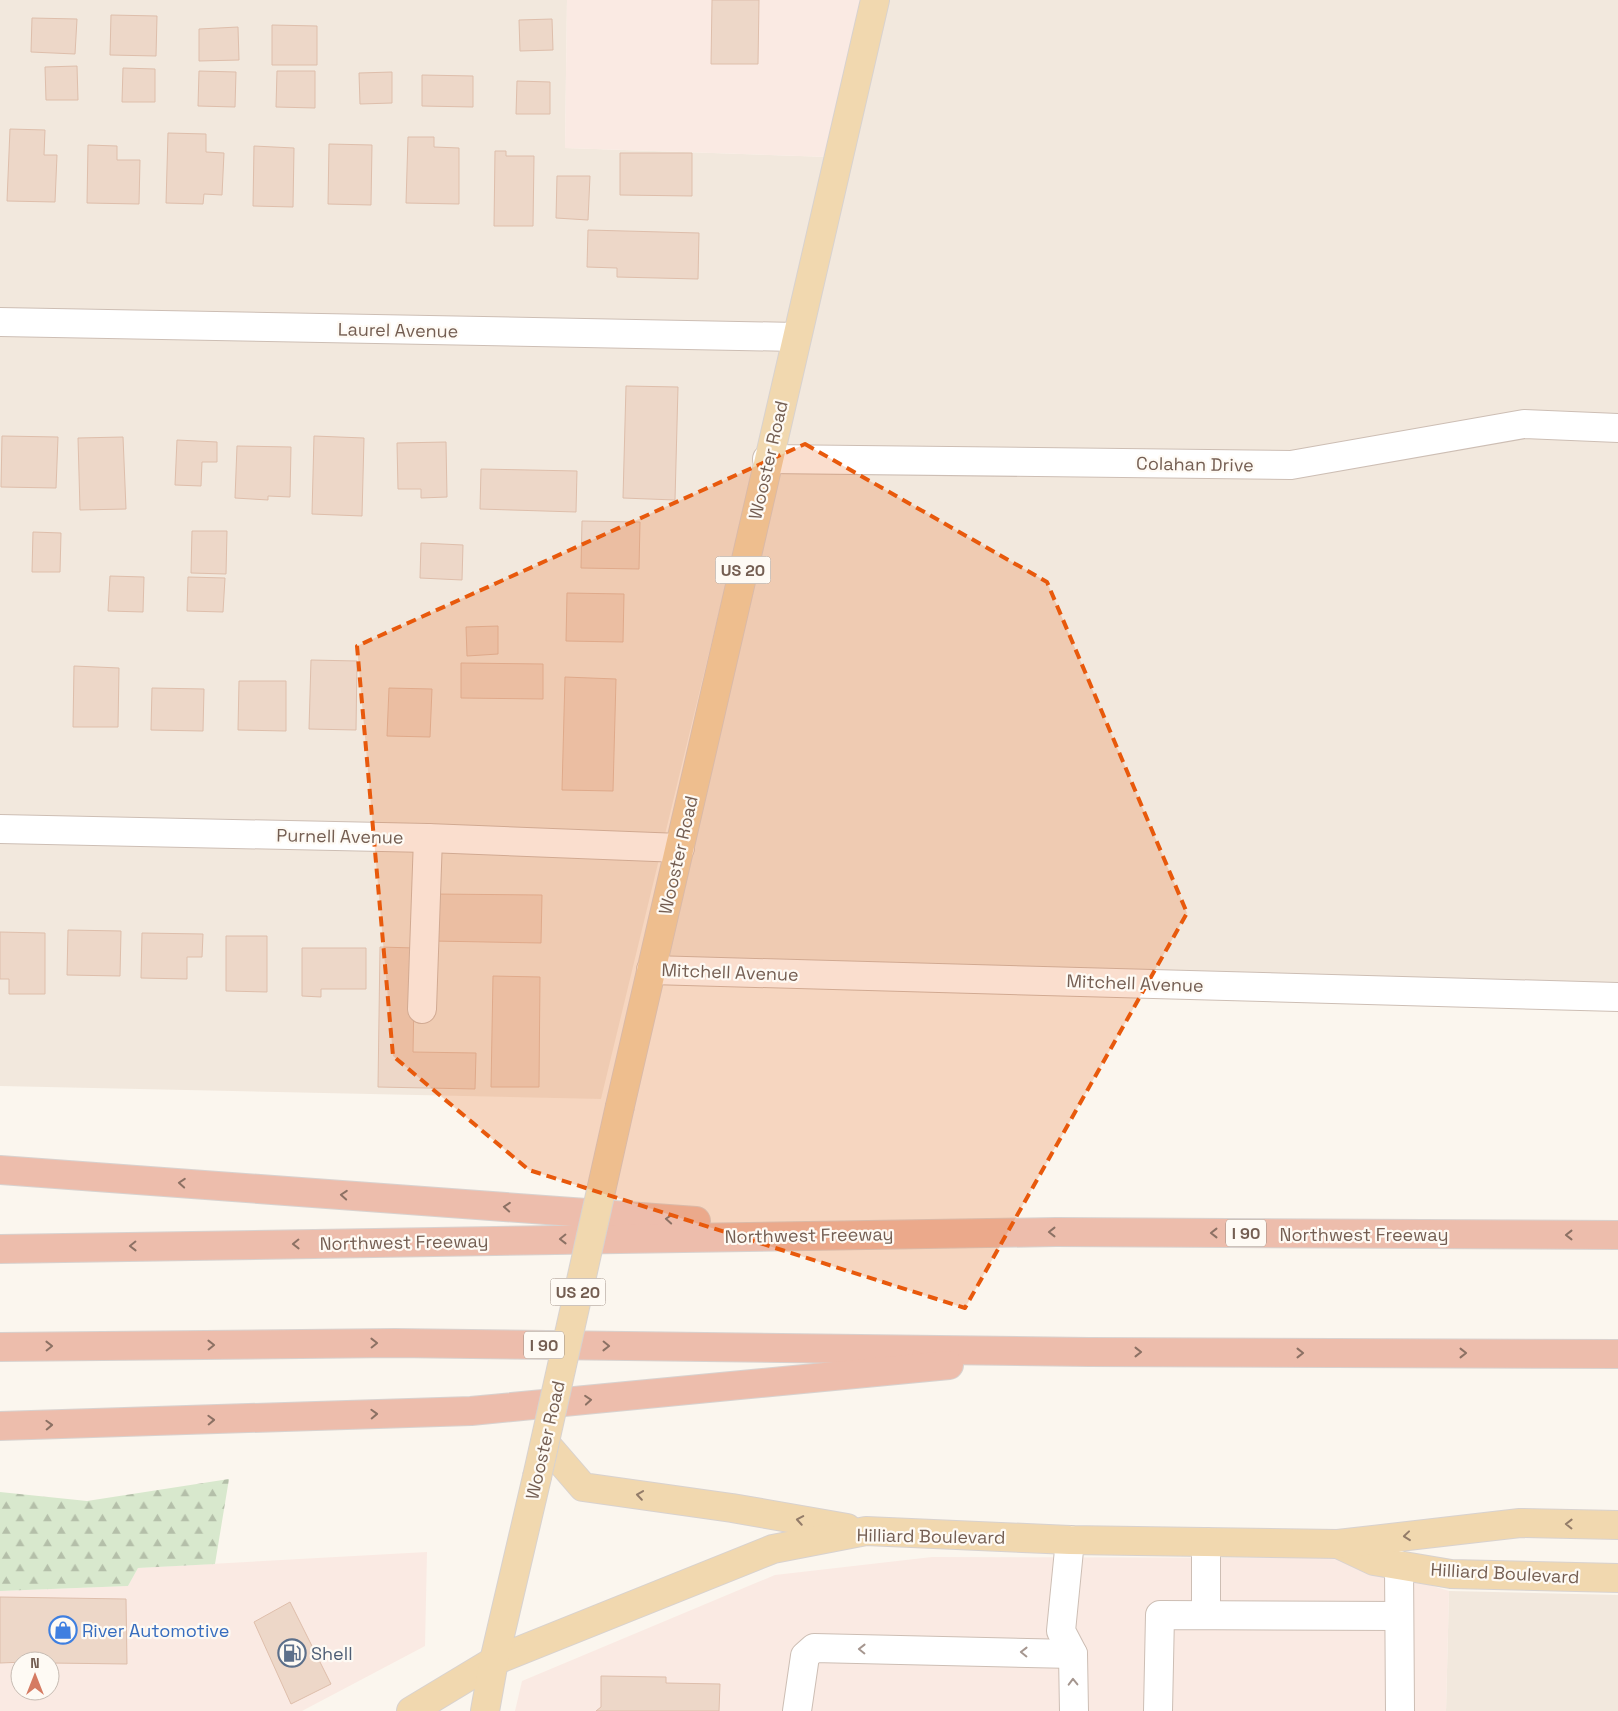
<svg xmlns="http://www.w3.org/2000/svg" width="1618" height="1711" viewBox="0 0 1618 1711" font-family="'Space Grotesk',sans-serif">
  <defs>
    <pattern id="forest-firs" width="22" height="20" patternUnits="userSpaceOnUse" patternTransform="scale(1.25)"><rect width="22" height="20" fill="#d8e8cd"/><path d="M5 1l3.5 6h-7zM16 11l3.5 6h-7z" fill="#b4bfa9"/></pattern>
  </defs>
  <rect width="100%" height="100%" fill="#fbf6ee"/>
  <g fill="#f2e8dd">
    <polygon points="0,0 567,0 565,148 829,157 601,1099 0,1086"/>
    <polygon points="879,0 1618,0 1618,985 668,961"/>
    <polygon points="1449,1591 1618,1595 1618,1711 1446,1711"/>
  </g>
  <g fill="#faeae3" fill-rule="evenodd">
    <polygon points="567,0 863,0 829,157 565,148"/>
    <path d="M427,1552L425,1646L302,1711H0V1591L128,1586L138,1568ZM20,1661H50V1691H20Z"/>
    <polygon points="932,1557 1343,1558 1449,1591 1446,1711 515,1711 522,1681 775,1575"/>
  </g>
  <polygon fill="url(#forest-firs)" points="229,1479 215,1564 138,1568 128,1586 0,1591 0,1492 87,1501"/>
  <g fill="#edd7c8" stroke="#debeab">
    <polygon points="712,0 759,0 758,64 711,64"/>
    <polygon points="111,15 157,16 156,56 110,55"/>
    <polygon points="32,18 77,19 75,54 31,52"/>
    <polygon points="552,19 553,50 520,51 519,20"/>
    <polygon points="272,25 317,26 317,65 272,65"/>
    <polygon points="238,27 239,60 199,61 199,29"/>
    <polygon points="77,66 78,100 46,100 45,67"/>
    <polygon points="123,68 155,69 155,102 122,102"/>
    <polygon points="199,71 236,72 235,107 198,106"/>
    <polygon points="277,71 315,71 315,108 276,107"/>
    <polygon points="392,72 392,103 360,104 359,73"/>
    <polygon points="422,75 473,76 473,107 422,106"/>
    <polygon points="517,81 550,82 550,114 516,114"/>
    <polygon points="10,129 45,130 44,155 57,155 55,202 7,201"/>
    <polygon points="168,133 206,134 206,152 224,153 222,195 204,194 203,204 166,203"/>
    <polygon points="408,137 434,137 434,147 459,148 459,204 406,203"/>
    <polygon points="329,144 372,145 371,205 328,204"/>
    <polygon points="88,145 117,146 117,160 140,160 139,204 87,203"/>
    <polygon points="254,146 294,148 293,207 253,206"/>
    <polygon points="495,151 506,151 506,156 534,156 533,226 494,226"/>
    <polygon points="620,153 692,153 692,196 620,195"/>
    <polygon points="557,176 590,176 588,220 556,218"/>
    <polygon points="588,230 699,233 698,279 617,277 617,268 587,267"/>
    <polygon points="626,386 678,387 675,500 623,498"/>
    <polygon points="2,436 58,437 56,488 1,487"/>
    <polygon points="314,436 364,438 362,516 312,514"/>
    <polygon points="123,437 126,509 80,510 78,438"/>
    <polygon points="177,440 217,442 217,462 202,462 201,486 175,485"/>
    <polygon points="446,442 447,497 421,498 421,489 398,489 397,443"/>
    <polygon points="237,446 291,447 290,497 268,496 268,500 235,498"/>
    <polygon points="481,469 577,471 576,512 480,509"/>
    <polygon points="582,521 640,522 639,569 581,568"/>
    <polygon points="192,531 227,531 226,574 191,573"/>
    <polygon points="33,532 61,533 60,572 32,572"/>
    <polygon points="421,543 463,545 462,580 420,578"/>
    <polygon points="110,576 144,577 143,612 108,611"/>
    <polygon points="188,577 225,578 223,612 187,611"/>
    <polygon points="567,593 624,594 623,642 566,641"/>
    <polygon points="498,626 498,654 467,656 466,627"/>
    <polygon points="311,660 357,661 356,730 309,729"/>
    <polygon points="461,663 543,664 543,699 461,698"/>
    <polygon points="74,666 119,668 118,727 73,727"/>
    <polygon points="565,677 616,679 613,791 562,790"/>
    <polygon points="239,681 286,681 286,731 238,730"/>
    <polygon points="152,688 204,689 203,731 151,730"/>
    <polygon points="389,688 432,689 430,737 387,736"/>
    <polygon points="432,894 542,895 541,943 432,941"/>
    <polygon points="68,930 121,931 120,976 67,975"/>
    <polygon points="0,932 45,933 45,994 9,994 9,979 0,979"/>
    <polygon points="142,933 203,934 202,957 187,957 187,979 141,978"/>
    <polygon points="226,936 267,936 267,992 226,991"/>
    <polygon points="380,947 415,948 413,1052 476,1053 475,1089 378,1087"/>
    <polygon points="302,948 366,948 366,989 321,989 321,997 302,996"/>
    <polygon points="493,976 540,977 539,1087 491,1087"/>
    <polygon points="0,1597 126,1599 127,1664 50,1663 50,1661 0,1663"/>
    <polygon points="290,1602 331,1684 291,1704 254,1622"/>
    <polygon points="601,1676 666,1677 666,1683 720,1684 719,1711 596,1711 601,1707"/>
  </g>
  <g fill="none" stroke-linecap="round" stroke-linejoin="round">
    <g stroke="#cdbeb4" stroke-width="30">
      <g id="minor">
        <polyline points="0,322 796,337"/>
        <polyline points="767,459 1291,465 1524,424 1618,428"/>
        <polyline points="0,829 428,838 680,848"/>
        <polyline points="651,970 1618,997"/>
        <polyline points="422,1009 428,838"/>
        <polyline points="1070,1540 1061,1631 1073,1654 1074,1711"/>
        <polyline points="1206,1542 1206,1615"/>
        <polyline points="1399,1565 1400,1711"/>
        <polyline points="797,1711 805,1656 814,1648 1073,1654"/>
        <polyline points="1158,1711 1160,1615 1399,1616"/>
      </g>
    </g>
    <g stroke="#d8d2cf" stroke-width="30">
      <g id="major">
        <polyline points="620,1106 875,0"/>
        <polyline points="545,1443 583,1487 732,1508 847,1528"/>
        <polyline points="1338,1544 1374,1561 1451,1574 1618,1578"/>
        <polyline points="411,1711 494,1661 773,1549 866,1531 1070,1540 1338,1544 1520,1523 1618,1525"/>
        <polyline points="485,1711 494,1661 537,1477"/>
      </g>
    </g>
    <g stroke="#d8d2cf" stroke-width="30">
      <g id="highway">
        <polyline points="0,1170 696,1221"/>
        <polyline points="0,1249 1056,1232 1618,1235"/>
        <polyline points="0,1347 395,1343 1089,1352 1618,1354"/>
        <polyline points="0,1426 471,1411 949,1365"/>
      </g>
    </g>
    <use href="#minor" stroke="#fff" stroke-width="28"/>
    <use href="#major" stroke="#f1d8af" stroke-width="28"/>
    <use href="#highway" stroke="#edbdac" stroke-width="28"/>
    <g stroke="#d8d2cf" stroke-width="30" stroke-linecap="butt">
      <polyline id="major-bridge" points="537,1477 620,1106"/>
    </g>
    <use href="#major-bridge" stroke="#f1d8af" stroke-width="28"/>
  </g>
  <defs><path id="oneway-chevron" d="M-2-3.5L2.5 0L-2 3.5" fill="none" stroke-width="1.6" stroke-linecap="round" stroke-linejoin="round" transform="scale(1.25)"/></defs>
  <g stroke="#8c7164">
    <use href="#oneway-chevron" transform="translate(182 1183) rotate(-176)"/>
    <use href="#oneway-chevron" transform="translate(344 1195) rotate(-176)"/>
    <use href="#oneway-chevron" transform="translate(507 1207) rotate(-176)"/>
    <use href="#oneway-chevron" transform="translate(669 1219) rotate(-176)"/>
    <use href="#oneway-chevron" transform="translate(1052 1232) rotate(180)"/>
    <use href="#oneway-chevron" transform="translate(1214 1233) rotate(-180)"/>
    <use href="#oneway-chevron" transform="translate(1569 1235) rotate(-180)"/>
    <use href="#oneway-chevron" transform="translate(563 1239) rotate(179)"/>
    <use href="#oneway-chevron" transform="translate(296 1244) rotate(179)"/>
    <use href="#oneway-chevron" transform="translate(133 1246) rotate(179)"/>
    <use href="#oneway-chevron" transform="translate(374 1343) rotate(-1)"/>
    <use href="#oneway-chevron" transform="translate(211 1345) rotate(-1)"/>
    <use href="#oneway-chevron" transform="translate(49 1346) rotate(-1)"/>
    <use href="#oneway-chevron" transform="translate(606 1346) rotate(1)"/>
    <use href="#oneway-chevron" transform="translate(1138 1352)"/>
    <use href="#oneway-chevron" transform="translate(1300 1353)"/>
    <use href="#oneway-chevron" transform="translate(1463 1353)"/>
    <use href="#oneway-chevron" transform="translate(588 1400) rotate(-5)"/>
    <use href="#oneway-chevron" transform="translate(374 1414) rotate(-2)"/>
    <use href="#oneway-chevron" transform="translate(211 1420) rotate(-2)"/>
    <use href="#oneway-chevron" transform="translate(49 1425) rotate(-2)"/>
  </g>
  <g stroke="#937c69">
    <use href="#oneway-chevron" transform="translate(640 1495) rotate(-172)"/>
    <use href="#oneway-chevron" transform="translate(800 1520) rotate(-170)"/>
    <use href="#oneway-chevron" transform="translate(1569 1524) rotate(-179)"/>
    <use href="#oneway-chevron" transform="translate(1407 1536) rotate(174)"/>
  </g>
  <g stroke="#a5968f">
    <use href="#oneway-chevron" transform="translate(862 1649) rotate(-179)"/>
    <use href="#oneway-chevron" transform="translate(1024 1652) rotate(-179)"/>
    <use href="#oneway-chevron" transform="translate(1073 1682) rotate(-91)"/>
  </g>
  <path fill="#e8590c" fill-opacity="0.2" stroke="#e8590c" stroke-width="4" stroke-dasharray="10 6" stroke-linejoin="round" d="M805,444L1047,582L1187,913L965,1308L529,1170L393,1056L357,646Z"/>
  <defs>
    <g id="shop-ring" transform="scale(1.4375)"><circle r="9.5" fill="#fefaf4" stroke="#3f7fe0" stroke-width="1.5"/><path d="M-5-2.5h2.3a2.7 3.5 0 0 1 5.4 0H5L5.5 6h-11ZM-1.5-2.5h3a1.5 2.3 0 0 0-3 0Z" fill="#3f7fe0"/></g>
    <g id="fuel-ring" transform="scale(1.4375)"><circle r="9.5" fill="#fefaf4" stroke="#5c6f8a" stroke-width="1.5"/><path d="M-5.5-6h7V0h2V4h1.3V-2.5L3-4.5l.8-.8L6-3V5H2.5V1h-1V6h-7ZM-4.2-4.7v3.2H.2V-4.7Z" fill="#5c6f8a"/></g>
  </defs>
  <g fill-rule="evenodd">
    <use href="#shop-ring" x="63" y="1630"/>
    <use href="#fuel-ring" x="292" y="1653"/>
  </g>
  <g text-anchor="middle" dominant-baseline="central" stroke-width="4.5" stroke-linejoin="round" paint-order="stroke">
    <g fill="#fefaf4" stroke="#9d8d83" stroke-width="1">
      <rect x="715.5" y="556.5" width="55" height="27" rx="4"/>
      <rect x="1226" y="1219.5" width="40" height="27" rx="4"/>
      <rect x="550.5" y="1278.5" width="55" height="27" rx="4"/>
      <rect x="524" y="1331.5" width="40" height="27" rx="4"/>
    </g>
    <g font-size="16" font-weight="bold" fill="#745e52">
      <text x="743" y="570">US 20</text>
      <text x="1246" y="1233">I 90</text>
      <text x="578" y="1292">US 20</text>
      <text x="544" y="1345">I 90</text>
    </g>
    <g font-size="18" fill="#745e52" stroke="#fefaf4">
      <text transform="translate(398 330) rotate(1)">Laurel Avenue</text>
      <text transform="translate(768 460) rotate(-77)">Wooster Road</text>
      <text transform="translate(1195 464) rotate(1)">Colahan Drive</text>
      <text transform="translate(340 836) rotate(1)">Purnell Avenue</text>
      <text transform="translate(678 855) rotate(-77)">Wooster Road</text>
      <text transform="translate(730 972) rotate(2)">Mitchell Avenue</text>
      <text transform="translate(1135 983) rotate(2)">Mitchell Avenue</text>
      <text x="1364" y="1234">Northwest Freeway</text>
      <text transform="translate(809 1235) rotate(-1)">Northwest Freeway</text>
      <text transform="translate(404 1242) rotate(-1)">Northwest Freeway</text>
      <text transform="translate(545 1440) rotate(-77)">Wooster Road</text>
      <text transform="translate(931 1536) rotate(1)">Hilliard Boulevard</text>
      <text transform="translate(1505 1573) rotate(3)">Hilliard Boulevard</text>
    </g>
    <g font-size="18" fill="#366cbe" stroke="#fefaf4" text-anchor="start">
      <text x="82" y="1630">River Automotive</text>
    </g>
    <g font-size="18" fill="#4e5e75" stroke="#fefaf4" text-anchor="start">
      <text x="311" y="1653">Shell</text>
    </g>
  </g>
  <g transform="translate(35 1676)"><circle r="24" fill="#fefaf4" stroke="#c7bcb3"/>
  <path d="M0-4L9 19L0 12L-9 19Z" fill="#d57b62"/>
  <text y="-8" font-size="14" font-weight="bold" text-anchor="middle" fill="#745e52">N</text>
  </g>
</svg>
